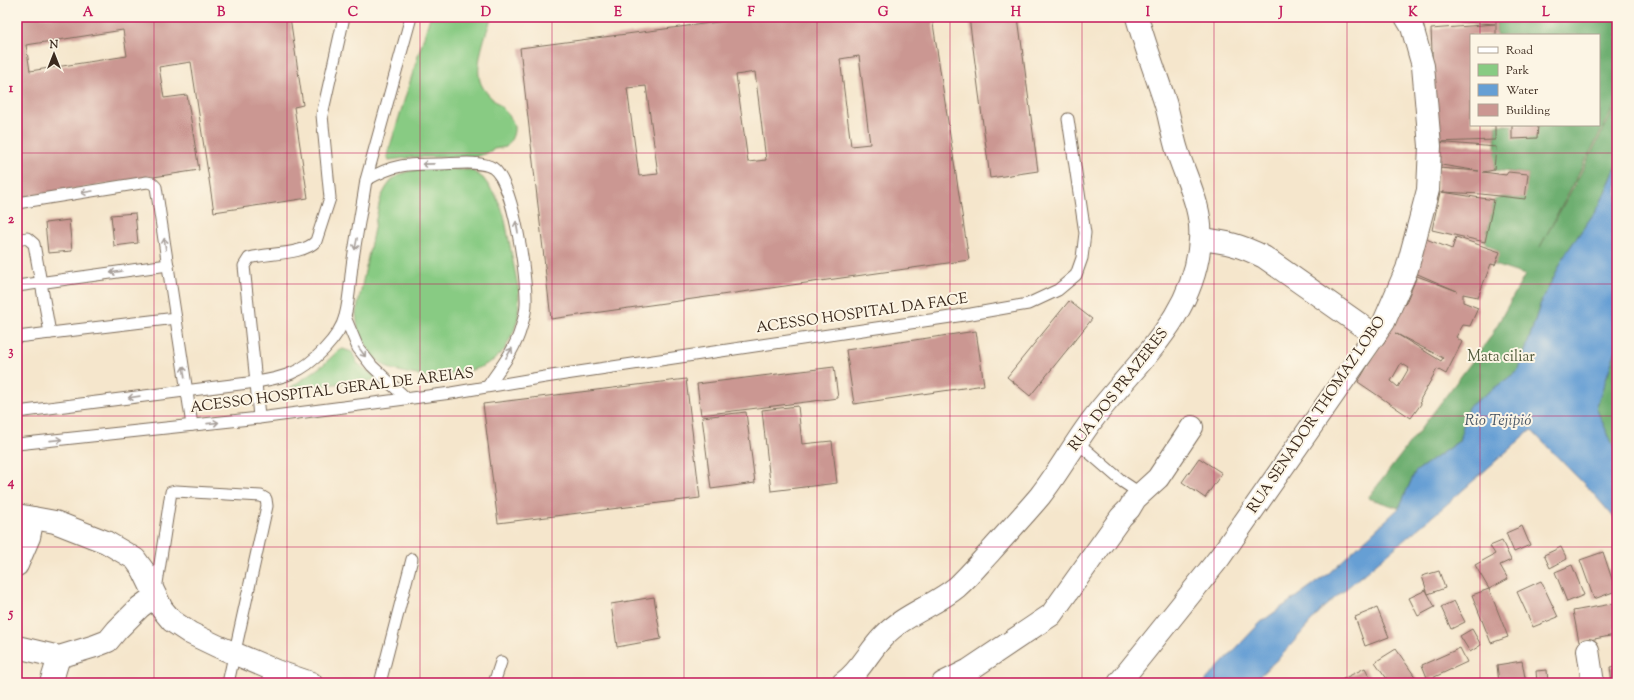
<svg xmlns="http://www.w3.org/2000/svg" width="1634" height="700" viewBox="0 0 1634 700" font-family="'Sorts Mill Goudy',serif">
  <rect width="100%" height="100%" fill="#fcf5e5"/>
  <filter id="ink" filterUnits="userSpaceOnUse"><feTurbulence type="fractalNoise" baseFrequency=".025" numOctaves="2"/><feDisplacementMap in="SourceGraphic" scale="8" xChannelSelector="R" yChannelSelector="G"/><feConvolveMatrix kernelMatrix="1 2 1 2 8 2 1 2 1" color-interpolation-filters="sRGB"/></filter>
  <filter id="wash" filterUnits="userSpaceOnUse"><feTurbulence type="fractalNoise" baseFrequency=".012" numOctaves="4" result="noise"/><feDisplacementMap in="SourceGraphic" scale="16" xChannelSelector="R" yChannelSelector="G"/><feGaussianBlur stdDeviation="0.9" result="paint"/><feColorMatrix in="noise" values="0 0 0 0 0 0 0 0 0 0 0 0 0 0 0 0 0 1.4 0 .05"/><feComposite in="paint" operator="in"/></filter>
  <g filter="url(#wash)">
    <rect width="100%" height="100%" fill="#f5e6cc"/>
    <g fill="#88cb83" stroke="#627a50">
      <path d="M430,17H492C486,33 475,63 480,81C488,106 532,116 506,147L494,149L485,154L473,157H415L389,160L387,156Z"/>
      <path d="M422,169L471,170L483,178L496,196L504,215L519,292L518,318L514,331L505,349L494,360L481,367L465,372L428,377L406,373L388,368L373,357L358,330L356,314L380,200C390,177 398,172 422,169Z"/>
      <polygon points="343,349 352,352 357,363 379,380 290,388 323,365 338,351"/>
    </g>
    <g fill="#6eaf71" stroke="#546c48">
      <polygon points="1496,17 1617,17 1617,101 1540,247 1575,184 1617,104 1617,165 1599,206 1566,253 1541,302 1519,370 1469,407 1459,441 1415,472 1399,508 1368,498 1490,338 1525,275 1491,264 1499,252 1485,242 1494,200 1504,197 1524,199 1528,174 1494,170 1496,125 1599,125 1599,35 1496,35"/>
      <polygon points="1617,347 1617,455 1596,408"/>
    </g>
    <polygon fill="#669fd4" stroke="#506479" points="1617,165 1617,347 1596,408 1617,454 1617,521 1591,491 1531,430 1446,505 1323,608 1283,654 1252,683 1203,683 1261,622 1328,574 1399,508 1415,472 1459,441 1468,407 1519,370 1541,302 1566,253 1599,206"/>
    <g id="blocks">
      <g fill="#cb9792" fill-rule="evenodd">
        <path d="M17,17H290L303,105L294,107L308,198L214,212L191,62L159,67L164,98L187,95L199,170L17,198ZM123,30L127,56L30,71L26,45Z"/>
        <path d="M756,17H932L969,260L551,319L520,48ZM859,56L870,144L851,146L840,59ZM755,72L766,160L748,162L736,75ZM646,86L658,174L639,176L627,88Z"/>
        <polygon points="969,17 1018,17 1038,171 990,178"/>
        <polygon points="1449,17 1496,17 1496,35 1471,35 1471,125 1495,125 1495,140 1436,142 1431,29 1495,24 1449,21"/>
        <polygon points="1512,125 1538,125 1537,138 1512,139"/>
        <polygon points="1436,142 1496,147 1494,170 1483,172 1506,175 1508,172 1528,174 1525,199 1481,194 1442,192 1494,200 1485,242 1432,230 1440,192 1437,192 1438,168 1479,171 1435,164"/>
        <polygon points="135,213 138,243 114,246 111,215"/>
        <polygon points="69,220 72,251 48,253 45,223"/>
        <path d="M1456,237L1500,252L1495,265L1491,264L1478,297L1463,294V302L1478,308L1470,326L1463,325L1456,337L1462,342L1446,374L1437,369L1420,400L1421,404L1411,418L1358,382L1407,300L1417,276L1457,291L1413,272L1426,239L1452,249ZM1395,333L1443,358L1441,361ZM1401,363L1409,368L1398,387L1391,381Z"/>
        <polygon points="1069,301 1092,319 1030,396 1007,377"/>
        <polygon points="976,331 984,385 854,404 846,350"/>
        <polygon points="834,367 838,398 701,415 697,384"/>
        <polygon points="686,379 700,498 498,523 483,404"/>
        <polygon points="798,406 802,444 832,441 837,483 771,491 762,410"/>
        <polygon points="746,412 755,483 711,489 702,417"/>
        <polygon points="1199,458 1222,473 1205,498 1182,482"/>
        <polygon points="1522,526 1530,545 1514,552 1506,533"/>
        <polygon points="1502,541 1511,560 1500,565 1508,579 1489,589 1508,637 1491,643 1472,595 1489,589 1475,565 1495,554 1490,546"/>
        <polygon points="1561,547 1567,559 1550,568 1544,555"/>
        <polygon points="1603,552 1616,591 1594,599 1580,560"/>
        <polygon points="1572,565 1584,595 1567,602 1555,572"/>
        <polygon points="1439,571 1445,588 1428,594 1435,607 1418,616 1409,598 1426,590 1428,594 1422,576"/>
        <polygon points="1541,581 1558,617 1533,627 1517,592"/>
        <polygon points="654,597 661,639 617,647 611,604"/>
        <polygon points="1454,601 1465,622 1451,629 1441,607"/>
        <polygon points="1617,603 1617,626 1614,627 1615,635 1579,642 1573,611"/>
        <polygon points="1377,608 1389,637 1365,646 1355,617"/>
        <polygon points="1472,629 1481,645 1470,652 1460,636"/>
        <polygon points="1460,648 1467,662 1428,680 1422,665"/>
        <polygon points="1396,649 1418,681 1416,683 1390,683 1375,662"/>
        <polygon points="1522,661 1526,683 1499,683 1497,665"/>
        <polygon points="1617,666 1617,683 1612,683 1610,667"/>
        <polygon points="1365,668 1373,683 1344,683 1343,679"/>
        <polygon points="1547,670 1548,683 1537,683 1536,671"/>
      </g>
    </g>
  </g>
  <g filter="url(#ink)">
    <use href="#blocks" fill-opacity="0" stroke="#7c6c5b" stroke-width="1"/>
    <g fill="none" stroke-linecap="round" stroke-linejoin="round">
      <g stroke="#7c6c5b" stroke-width="13">
        <g id="service">
          <polyline points="366,180 411,17"/>
          <polyline points="17,203 147,182 152,183 156,187 192,425"/>
          <polyline points="17,240 27,238 34,244 50,333"/>
          <polyline points="17,286 168,265"/>
          <polyline points="345,317 358,348 372,366 406,398"/>
          <polyline points="17,337 176,318"/>
          <path d="M17,412L256,382C269,380 281,378 292,373C312,365 340,337 345,316C350,298 350,277 353,259C357,232 362,207 366,180C394,164 407,164 439,164C453,164 481,160 493,168C514,183 527,278 526,304C526,312 523,321 521,328C515,350 500,368 488,386"/>
          <path d="M259,418L256,382L244,266L249,258C266,253 304,255 316,241L330,198L322,115L344,17"/>
          <polyline points="1078,443 1123,482 1141,494"/>
          <polyline points="17,444 259,418 451,393 545,377 971,314 1028,304 1058,290 1076,275 1082,258 1085,233 1068,119"/>
          <polyline points="156,590 171,492 176,491 261,496 266,499 267,506 228,683"/>
          <polyline points="380,683 412,559"/>
          <polyline points="494,683 501,662"/>
        </g>
      </g>
      <g stroke="#7c6c5b" stroke-width="24">
        <g id="minor">
          <path d="M1201,239C1227,242 1240,245 1264,257L1375,335"/>
          <polyline points="17,515 55,522 106,542 135,559 143,570 162,609 172,621 190,633 217,646 276,671 311,683"/>
          <polyline points="17,565 29,537 33,518"/>
          <polyline points="17,647 59,657 95,646 108,641 117,630 140,607 155,596"/>
          <polyline points="1588,650 1593,683"/>
          <polyline points="51,683 59,657"/>
          <path d="M843,683C860,672 869,651 883,637C903,615 934,606 957,587C969,576 980,563 991,551C1007,533 1024,515 1040,496C1059,472 1074,444 1093,419C1136,362 1195,317 1200,240C1203,209 1186,179 1177,150C1172,134 1170,118 1165,102C1156,74 1145,46 1137,17"/>
          <polyline points="943,683 969,670 1051,615 1121,517 1129,509 1135,499 1158,478 1192,427"/>
          <polyline points="1119,683 1220,557 1375,335 1384,322 1407,269 1428,190 1430,146 1423,66 1412,27 1406,17"/>
        </g>
      </g>
      <use href="#service" stroke="#fff" stroke-width="11"/>
      <use href="#minor" stroke="#fff" stroke-width="22"/>
    </g>
    <defs><path id="oneway-shaft" d="M-6 0H5M1.5-3L5.5 0L1.5 3" fill="none" stroke-width="1.6" stroke-linecap="round" stroke-linejoin="round"/></defs>
    <g stroke="#a79f9a">
      <use href="#oneway-shaft" transform="translate(428 164) rotate(179)"/>
      <use href="#oneway-shaft" transform="translate(87 192) rotate(171)"/>
      <use href="#oneway-shaft" transform="translate(517 227) rotate(-100)"/>
      <use href="#oneway-shaft" transform="translate(165 244) rotate(-98)"/>
      <use href="#oneway-shaft" transform="translate(356 244) rotate(101)"/>
      <use href="#oneway-shaft" transform="translate(116 272) rotate(172)"/>
      <use href="#oneway-shaft" transform="translate(362 352) rotate(54)"/>
      <use href="#oneway-shaft" transform="translate(509 353) rotate(-59)"/>
      <use href="#oneway-shaft" transform="translate(184 372) rotate(-98)"/>
      <use href="#oneway-shaft" transform="translate(134 397) rotate(172)"/>
      <use href="#oneway-shaft" transform="translate(213 423) rotate(-6)"/>
      <use href="#oneway-shaft" transform="translate(56 440) rotate(-6)"/>
    </g>
  </g>
  <path fill="none" stroke="#c2185b" stroke-width="1" stroke-opacity="0.55" d="M154,17V683M287,17V683M420,17V683M552,17V683M684,17V683M817,17V683M950,17V683M1082,17V683M1214,17V683M1347,17V683M1480,17V35M1480,125V683M17,153H1617M17,284H1617M17,416H1617M17,547H1617"/>
  <g text-anchor="middle" dominant-baseline="central" stroke-width="4" stroke-linejoin="round" paint-order="stroke">
    <g font-size="15" fill="#3b2a1e" stroke="#fcf5e5">
      <text transform="translate(862 314) rotate(-8)">ACESSO HOSPITAL DA FACE</text>
      <text transform="translate(1119 390) rotate(-52)">RUA DOS PRAZERES</text>
      <text transform="translate(332 391) rotate(-7)">ACESSO HOSPITAL GERAL DE AREIAS</text>
      <text transform="translate(1317 415) rotate(-56)">RUA SENADOR THOMAZ LOBO</text>
    </g>
    <g font-size="15" fill="#525a3c" stroke="#fcf5e5">
      <text x="1501" y="357">Mata ciliar</text>
    </g>
    <g font-size="16" font-style="italic" fill="#4c5967" stroke="#fcf5e5">
      <text x="1498" y="421">Rio Tejipió</text>
    </g>
  </g>
  <rect width="1634" height="700" fill="none" stroke="#fcf5e5" stroke-width="44"/>
  <rect x="1470" y="34" width="130" height="92" fill="#fcf5e5" stroke="#afa495"/>
  <rect x="1478" y="47" width="20" height="6" fill="#ffffff" stroke="#afa495"/>
  <text x="1506" y="54" font-size="12" fill="#3b2a1e">Road</text>
  <rect x="1478" y="64" width="20" height="12" fill="#88cb83" stroke="#afa495"/>
  <text x="1506" y="74" font-size="12" fill="#3b2a1e">Park</text>
  <rect x="1478" y="84" width="20" height="12" fill="#669fd4" stroke="#afa495"/>
  <text x="1506" y="94" font-size="12" fill="#3b2a1e">Water</text>
  <rect x="1478" y="104" width="20" height="12" fill="#cb9792" stroke="#afa495"/>
  <text x="1506" y="114" font-size="12" fill="#3b2a1e">Building</text>
  <g transform="translate(54 54)" stroke="#fcf5e5" stroke-width="3" paint-order="stroke">
  <path d="M0-3L7 15L0 10L-7 15Z" fill="#3b2a1e"/>
  <text y="-6" font-size="11" font-weight="bold" text-anchor="middle" fill="#3b2a1e">N</text>
  </g>
  <rect x="22" y="22" width="1590" height="656" fill="none" stroke="#c2185b" stroke-width="1.5"/>
  <g font-size="13" text-anchor="middle" font-weight="bold" fill="#c2185b">
    <text x="88" y="16">A</text>
    <text x="221" y="16">B</text>
    <text x="353" y="16">C</text>
    <text x="486" y="16">D</text>
    <text x="618" y="16">E</text>
    <text x="751" y="16">F</text>
    <text x="883" y="16">G</text>
    <text x="1016" y="16">H</text>
    <text x="1148" y="16">I</text>
    <text x="1281" y="16">J</text>
    <text x="1413" y="16">K</text>
    <text x="1546" y="16">L</text>
    <text x="11" y="92">1</text>
    <text x="11" y="223">2</text>
    <text x="11" y="355">3</text>
    <text x="11" y="486">4</text>
    <text x="11" y="617">5</text>
  </g>
</svg>
